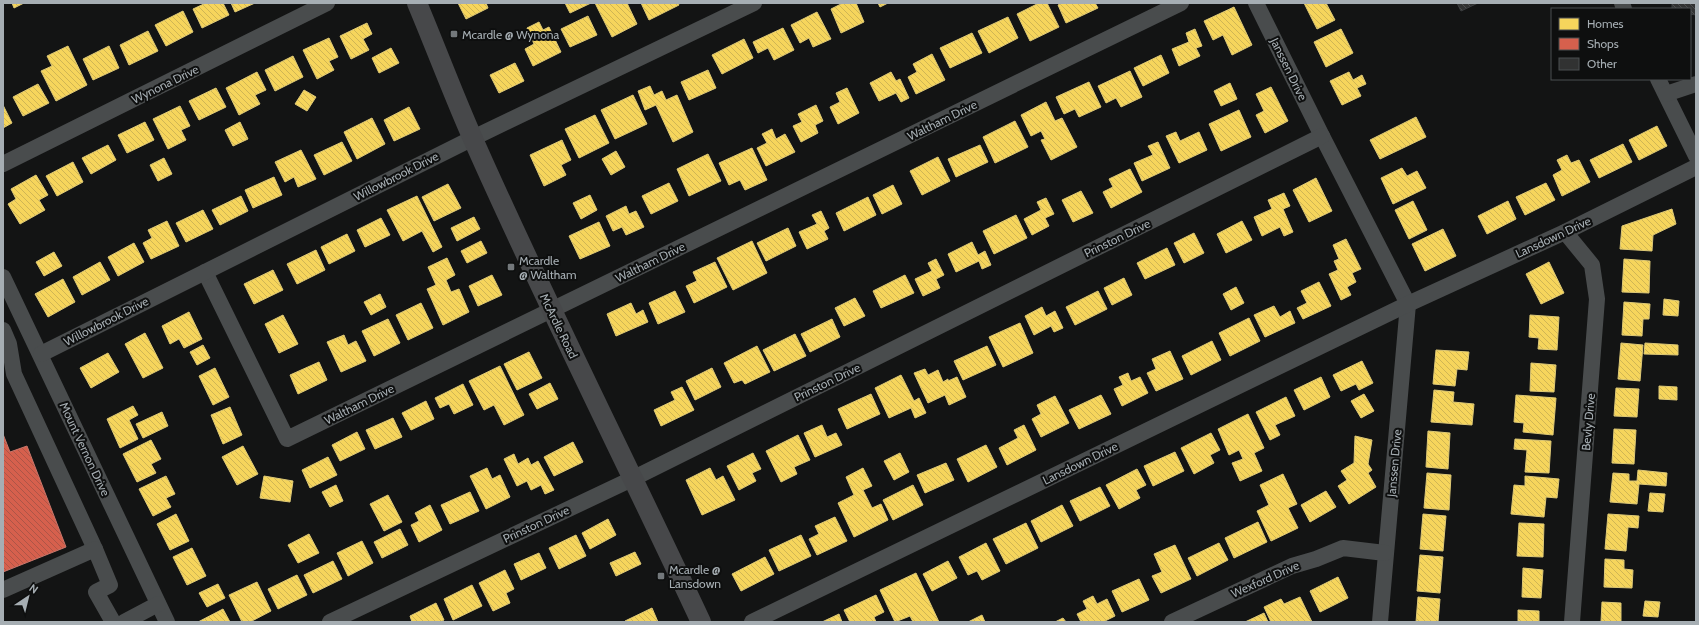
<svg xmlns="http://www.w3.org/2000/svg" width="1699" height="625" viewBox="0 0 1699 625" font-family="Cabin,sans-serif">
  <defs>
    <pattern id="homes-back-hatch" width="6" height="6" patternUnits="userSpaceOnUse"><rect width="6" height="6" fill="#f6d55c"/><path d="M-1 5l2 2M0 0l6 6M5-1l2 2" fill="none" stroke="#cfb554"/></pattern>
    <pattern id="shops-back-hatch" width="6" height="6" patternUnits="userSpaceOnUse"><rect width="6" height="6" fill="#d6604d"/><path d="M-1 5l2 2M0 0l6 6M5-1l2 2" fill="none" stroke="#ad5547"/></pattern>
    <pattern id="building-back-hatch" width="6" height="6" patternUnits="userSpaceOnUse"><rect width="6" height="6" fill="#313232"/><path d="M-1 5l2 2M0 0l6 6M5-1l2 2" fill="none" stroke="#4c4d4d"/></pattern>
  </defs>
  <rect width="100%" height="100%" fill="#131414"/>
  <g fill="url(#homes-back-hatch)" stroke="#dec976">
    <polygon points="12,3 24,3 14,8"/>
    <polygon points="206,3 223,3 229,15 202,28 193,9"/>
    <polygon points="231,3 255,3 235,12"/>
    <polygon points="458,3 486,3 488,8 466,19"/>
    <polygon points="565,3 591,3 570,13"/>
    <polygon points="595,3 627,3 637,24 612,37"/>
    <polygon points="641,3 678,3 679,5 649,20"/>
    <polygon points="843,3 856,3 864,22 841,33 831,9"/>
    <polygon points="878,3 888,3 880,7"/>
    <polygon points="1039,3 1047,3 1059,27 1030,41 1017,14"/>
    <polygon points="1062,3 1095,3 1098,8 1066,23 1058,5"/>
    <polygon points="1304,3 1326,3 1335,20 1317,29"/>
    <polygon points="1234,7 1252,45 1232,55 1223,35 1213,40 1204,21"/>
    <polygon points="183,11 193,32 166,46 155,25"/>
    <polygon points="817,12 831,39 813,47 809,38 800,43 791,25"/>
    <polygon points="588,16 597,35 570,47 561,29"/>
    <polygon points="1008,17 1018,38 989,53 978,31"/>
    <polygon points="539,22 543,30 549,27 561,52 533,66 525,49 534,44 527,28"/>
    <polygon points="367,23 372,34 363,39 369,50 351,59 340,36"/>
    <polygon points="783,28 794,50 774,60 768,48 758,53 753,42"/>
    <polygon points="1195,29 1202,46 1196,48 1200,56 1179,66 1172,49 1189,42 1186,33"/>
    <polygon points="1341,29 1353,53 1326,67 1314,42"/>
    <polygon points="148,31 158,51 129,65 120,45"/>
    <polygon points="972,33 982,53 950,68 940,48"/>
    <polygon points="329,38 338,57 329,61 334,70 317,79 303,50"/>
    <polygon points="744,39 753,58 722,74 712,55"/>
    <polygon points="68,46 87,85 56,101 41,71 52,66 47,56"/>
    <polygon points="109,46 119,68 93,80 83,59"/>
    <polygon points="391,48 399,63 379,73 372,58"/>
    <polygon points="932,54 945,80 916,94 908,77 917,72 913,64"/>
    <polygon points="1161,55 1169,73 1143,86 1134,68"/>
    <polygon points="293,56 303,77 275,91 265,70"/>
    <polygon points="515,63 524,81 499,93 490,75"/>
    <polygon points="708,70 716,88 689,100 681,82"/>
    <polygon points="1130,71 1142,97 1121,107 1116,98 1106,103 1098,86"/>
    <polygon points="257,72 266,90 255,95 260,104 239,115 226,88"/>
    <polygon points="891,72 896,81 900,79 909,98 901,102 896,93 879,101 870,83"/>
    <polygon points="1349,72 1353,80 1362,75 1366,84 1357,88 1361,96 1342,105 1330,81"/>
    <polygon points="1089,82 1101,107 1079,117 1075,109 1064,114 1056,97"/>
    <polygon points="1230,83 1237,99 1221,106 1214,91"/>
    <polygon points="38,84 49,103 23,116 13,97"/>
    <polygon points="650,86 654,95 662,91 666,100 677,95 693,132 673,142 656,105 645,110 638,91"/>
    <polygon points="1271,87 1288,121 1265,133 1256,115 1264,111 1256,94"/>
    <polygon points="216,88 226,107 199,120 189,101"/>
    <polygon points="847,88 859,113 838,124 830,107 840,102 836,93"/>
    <polygon points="304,90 316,97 307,111 295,104"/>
    <polygon points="633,95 647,124 615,139 601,110"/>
    <polygon points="1046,102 1055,121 1062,118 1077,147 1051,160 1041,140 1045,139 1041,131 1031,136 1021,115"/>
    <polygon points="3,105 12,123 3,128"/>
    <polygon points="816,105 823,121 815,125 818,133 801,142 793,126 802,122 798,114"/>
    <polygon points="180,106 190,126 181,130 186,140 168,149 153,119"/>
    <polygon points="409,107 420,129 394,141 384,120"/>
    <polygon points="1239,110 1251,137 1221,151 1209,124"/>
    <polygon points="595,115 609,143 579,158 565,129"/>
    <polygon points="1416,117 1426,137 1380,159 1370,140"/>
    <polygon points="372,118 385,144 357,159 344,132"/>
    <polygon points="1015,121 1028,147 995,163 983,137"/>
    <polygon points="145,122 154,140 127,153 118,135"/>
    <polygon points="240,122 248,139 233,146 225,130"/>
    <polygon points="1657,126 1667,146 1639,160 1629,140"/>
    <polygon points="772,129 776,139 785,134 795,152 766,166 757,148 767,143 762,134"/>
    <polygon points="1176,132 1180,141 1199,132 1207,150 1179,163 1166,136"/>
    <polygon points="562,140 571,160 561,165 566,175 544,186 530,155"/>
    <polygon points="342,142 352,161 324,175 314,155"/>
    <polygon points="1158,142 1170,168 1142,181 1134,163 1153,155 1148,146"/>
    <polygon points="1623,144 1632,162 1599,178 1590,160"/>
    <polygon points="108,145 116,160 91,174 82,158"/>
    <polygon points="980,145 988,162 956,177 948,159"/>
    <polygon points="752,148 767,180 745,190 740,180 729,185 719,163"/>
    <polygon points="301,150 316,179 298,187 294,177 285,182 275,162"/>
    <polygon points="616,151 625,167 611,175 602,159"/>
    <polygon points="708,154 721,181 689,196 677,169"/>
    <polygon points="1567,155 1571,163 1579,160 1590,182 1562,196 1553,175 1562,170 1557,160"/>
    <polygon points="938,157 950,181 922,195 910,171"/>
    <polygon points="164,158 172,174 158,181 150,165"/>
    <polygon points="73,162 83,182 57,196 46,176"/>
    <polygon points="1402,168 1407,176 1417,171 1426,188 1393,204 1381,178"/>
    <polygon points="1130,169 1142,192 1111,208 1103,192 1113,187 1109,179"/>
    <polygon points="36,175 48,195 39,200 45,210 20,224 8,204 16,199 11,189"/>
    <polygon points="274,177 282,195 253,208 245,190"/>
    <polygon points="1316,178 1332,211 1309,222 1293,190"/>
    <polygon points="669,183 678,201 651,214 642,196"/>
    <polygon points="1546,183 1555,200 1525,215 1516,197"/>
    <polygon points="448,184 461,208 434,221 422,197"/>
    <polygon points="893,185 902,204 882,214 873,195"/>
    <polygon points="1081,191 1093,213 1073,222 1062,200"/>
    <polygon points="1284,193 1290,206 1283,209 1293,232 1284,236 1280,227 1262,236 1254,217 1272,209 1268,200"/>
    <polygon points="590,195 597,210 581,219 573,203"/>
    <polygon points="241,196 248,211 220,225 212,210"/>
    <polygon points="417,196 442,247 433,252 422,231 403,241 387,210"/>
    <polygon points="868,197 876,215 844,231 836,213"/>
    <polygon points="1046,198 1054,214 1045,218 1049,226 1032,235 1024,219 1041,210 1037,202"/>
    <polygon points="1413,201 1427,230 1409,239 1395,210"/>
    <polygon points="1508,201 1516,219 1487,234 1478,216"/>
    <polygon points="626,206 629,214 636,211 644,227 626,235 622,227 613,231 606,216"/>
    <polygon points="1672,209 1676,224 1653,235 1652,251 1620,249 1622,226"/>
    <polygon points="203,210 213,229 186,242 176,223"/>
    <polygon points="821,211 829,228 824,231 828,239 807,249 799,232 817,224 812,215"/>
    <polygon points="1016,215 1027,238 994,254 983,231"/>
    <polygon points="474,217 480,229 457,241 451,228"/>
    <polygon points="381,218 390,235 365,247 357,230"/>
    <polygon points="167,221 179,246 151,259 143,243 152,238 148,230"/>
    <polygon points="1242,221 1252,240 1226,253 1217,234"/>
    <polygon points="599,222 610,246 580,259 569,236"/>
    <polygon points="788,228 796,246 766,261 757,243"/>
    <polygon points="1443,229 1456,256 1425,271 1412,244"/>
    <polygon points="1194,233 1204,253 1184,263 1174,243"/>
    <polygon points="347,234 355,251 329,264 321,247"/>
    <polygon points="1346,239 1361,269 1352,273 1356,282 1347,287 1351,295 1341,300 1329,274 1338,270 1334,261 1339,259 1333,245"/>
    <polygon points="481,241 487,253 467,263 461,251"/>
    <polygon points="752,241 767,273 733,290 717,258"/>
    <polygon points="972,242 978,255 985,251 991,265 982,269 979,261 956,272 948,254"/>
    <polygon points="134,243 144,262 118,276 108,257"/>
    <polygon points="1167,248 1175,265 1145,279 1137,263"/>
    <polygon points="316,250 325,270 297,284 287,264"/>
    <polygon points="54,252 62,266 44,276 36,262"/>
    <polygon points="447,258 455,275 446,280 451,292 459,289 469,312 443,325 427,289 436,285 428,267"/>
    <polygon points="936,259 944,275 936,279 940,288 923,296 915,279 932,271 928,263"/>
    <polygon points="1624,259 1650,261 1649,293 1622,292"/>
    <polygon points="100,262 110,280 82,295 73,277"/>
    <polygon points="715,262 727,287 694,303 686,286 697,281 693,272"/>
    <polygon points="1549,262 1564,293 1541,304 1526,274"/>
    <polygon points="273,270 283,290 254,304 244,284"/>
    <polygon points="492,275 502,295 478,306 469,286"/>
    <polygon points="905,275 914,293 881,308 873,291"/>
    <polygon points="1124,278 1132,295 1112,305 1104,288"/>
    <polygon points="63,279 75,302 48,317 35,294"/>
    <polygon points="1319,282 1331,306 1303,319 1297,308 1307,303 1301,291"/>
    <polygon points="1236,287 1244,303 1231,310 1223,294"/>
    <polygon points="675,291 685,312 658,324 649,303"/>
    <polygon points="1098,291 1107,309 1075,325 1066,307"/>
    <polygon points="380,294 386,307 371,315 364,302"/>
    <polygon points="855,298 865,316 844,326 835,308"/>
    <polygon points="1664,299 1679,301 1678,316 1663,315"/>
    <polygon points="1624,302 1650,304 1649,319 1643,319 1642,336 1622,335"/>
    <polygon points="421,303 433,328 408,340 396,315"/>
    <polygon points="631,303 636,314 643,310 648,322 616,336 607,314"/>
    <polygon points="1274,306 1280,317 1290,311 1295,323 1265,337 1254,315"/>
    <polygon points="1042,307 1046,316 1055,311 1063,328 1054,332 1051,326 1034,335 1025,316"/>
    <polygon points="189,312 202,339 184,348 179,339 170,344 162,326"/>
    <polygon points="283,315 298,344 279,353 265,324"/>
    <polygon points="1530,315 1559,317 1557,350 1538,349 1539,338 1529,337"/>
    <polygon points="1249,318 1260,341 1230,356 1219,333"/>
    <polygon points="388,319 400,343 374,356 362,331"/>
    <polygon points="832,319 840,337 810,352 801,334"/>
    <polygon points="1020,323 1033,353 1003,367 989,337"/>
    <polygon points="145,333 163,368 143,378 125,344"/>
    <polygon points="795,334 806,356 774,371 763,350"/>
    <polygon points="344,335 348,345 356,341 366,361 341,372 327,342"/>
    <polygon points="1212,341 1221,360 1191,375 1182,356"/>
    <polygon points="1621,343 1643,345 1640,381 1618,379"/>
    <polygon points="1645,343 1678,345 1678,355 1644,354"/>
    <polygon points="203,345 210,358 197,365 190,352"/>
    <polygon points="757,346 770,372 745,384 742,380 734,383 724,363"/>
    <polygon points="987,346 996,365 963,380 954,361"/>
    <polygon points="1436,350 1469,352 1467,370 1457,369 1455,386 1433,384"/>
    <polygon points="1170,351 1183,379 1156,391 1147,373 1156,369 1152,359"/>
    <polygon points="529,352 542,378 517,390 504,364"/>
    <polygon points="108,353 119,372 91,388 80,368"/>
    <polygon points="1362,361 1373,383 1359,390 1356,384 1341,391 1333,375"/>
    <polygon points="319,362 327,380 298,394 290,375"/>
    <polygon points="1531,363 1556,365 1554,392 1530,391"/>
    <polygon points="500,366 524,415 504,425 494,405 484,410 469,381"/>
    <polygon points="215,368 229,397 213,405 199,376"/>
    <polygon points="712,368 721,387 695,400 686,381"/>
    <polygon points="925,369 928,375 938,370 943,382 948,379 948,381 957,377 966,397 949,405 945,395 928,403 914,373"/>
    <polygon points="1128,373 1131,381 1140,377 1148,393 1122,406 1114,389 1123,385 1119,377"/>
    <polygon points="901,375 914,401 919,398 926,413 915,418 911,408 889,418 875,388"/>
    <polygon points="1321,377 1330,397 1304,410 1294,390"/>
    <polygon points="550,383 558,399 537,409 529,394"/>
    <polygon points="463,384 473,405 454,414 449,404 440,408 435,398"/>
    <polygon points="1659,386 1677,387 1677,400 1659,399"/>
    <polygon points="682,387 694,410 661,426 654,410 675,400 671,392"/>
    <polygon points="1616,388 1639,389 1637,417 1614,416"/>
    <polygon points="1434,390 1454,392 1453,402 1474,404 1472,425 1431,422"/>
    <polygon points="871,394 880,414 847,429 838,409"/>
    <polygon points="1364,394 1374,411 1361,418 1351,401"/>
    <polygon points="1101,395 1111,414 1079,429 1069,410"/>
    <polygon points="1516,395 1556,398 1553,435 1523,432 1524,423 1514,422"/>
    <polygon points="1055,396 1069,423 1041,437 1032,419 1041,414 1037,405"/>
    <polygon points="1286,397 1295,416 1275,425 1280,435 1270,440 1256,412"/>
    <polygon points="426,401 434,419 411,430 402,413"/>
    <polygon points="133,406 138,415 129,420 138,439 120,448 107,419"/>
    <polygon points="230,407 242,435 223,444 211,415"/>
    <polygon points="162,412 168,426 143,438 136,424"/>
    <polygon points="1248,414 1264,448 1254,453 1262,471 1240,481 1232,463 1243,459 1239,450 1229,455 1218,429"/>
    <polygon points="393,418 402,437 375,449 366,430"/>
    <polygon points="822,425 827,437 836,433 842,445 815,457 804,433"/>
    <polygon points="1024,425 1036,450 1007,465 999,448 1018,438 1014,430"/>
    <polygon points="1614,429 1636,430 1634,464 1612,463"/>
    <polygon points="1428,431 1450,433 1448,469 1426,467"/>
    <polygon points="357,432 365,449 340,461 332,445"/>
    <polygon points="1211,433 1220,450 1210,455 1214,463 1194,474 1181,448"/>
    <polygon points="798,435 810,460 794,467 797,474 781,482 766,451"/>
    <polygon points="1355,436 1372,440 1368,464 1372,470 1368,473 1376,487 1349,504 1338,486 1347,480 1341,471 1354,463"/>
    <polygon points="1515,439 1551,441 1549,473 1525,472 1527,450 1514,449"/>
    <polygon points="151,440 161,459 151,464 156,473 137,482 123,454"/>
    <polygon points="573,442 583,462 554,476 544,457"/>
    <polygon points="986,445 997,467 968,482 957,459"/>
    <polygon points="243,446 258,474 237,485 222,457"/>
    <polygon points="1175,452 1184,471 1153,486 1144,466"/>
    <polygon points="753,453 761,469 752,473 756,481 739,490 727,466"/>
    <polygon points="900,453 909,472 894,480 884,461"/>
    <polygon points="514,454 518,464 528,458 531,465 538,461 554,490 545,494 541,485 531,490 527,481 517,486 504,459"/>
    <polygon points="328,457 337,475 310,488 302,470"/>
    <polygon points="946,463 954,480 925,493 917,475"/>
    <polygon points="487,468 492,479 500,475 510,497 486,509 470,476"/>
    <polygon points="710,468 716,480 723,476 735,500 702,515 686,480"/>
    <polygon points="863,468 872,486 863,490 872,508 881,504 888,520 854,537 838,503 854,495 846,477"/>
    <polygon points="1137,469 1146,485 1136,490 1140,498 1119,509 1106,485"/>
    <polygon points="1638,470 1667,473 1666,486 1639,484 1637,504 1610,502 1613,473 1629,474 1629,481 1637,481"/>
    <polygon points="1427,473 1451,475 1449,510 1424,508"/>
    <polygon points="1283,474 1297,504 1288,508 1298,528 1271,541 1257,511 1269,505 1260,485"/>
    <polygon points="166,476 175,494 166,498 171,507 153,516 139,489"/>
    <polygon points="264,476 293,481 290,502 260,498"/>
    <polygon points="1525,476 1559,479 1557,498 1546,497 1544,517 1511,514 1514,485 1525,486"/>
    <polygon points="336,485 343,501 330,507 322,492"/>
    <polygon points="913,485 923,505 893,520 883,500"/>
    <polygon points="1100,487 1110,506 1080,521 1070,501"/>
    <polygon points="1326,491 1336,507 1310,522 1301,505"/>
    <polygon points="470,492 479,511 450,524 441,505"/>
    <polygon points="1650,493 1665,494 1663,512 1648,511"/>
    <polygon points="388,495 402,522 384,531 370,504"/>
    <polygon points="430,505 442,530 419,542 411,525 419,521 415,513"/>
    <polygon points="1062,505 1073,526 1041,542 1031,521"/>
    <polygon points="176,514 189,541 170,550 157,524"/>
    <polygon points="1423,514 1446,516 1443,551 1420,549"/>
    <polygon points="1608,514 1639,516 1638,528 1628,527 1626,551 1605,549"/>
    <polygon points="835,517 847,541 817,555 809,539 819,534 815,526"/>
    <polygon points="608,519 616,535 590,549 582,533"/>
    <polygon points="1258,522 1267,542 1234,558 1225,538"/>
    <polygon points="1026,523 1038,548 1006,564 993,539"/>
    <polygon points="1519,523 1544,524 1543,557 1517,556"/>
    <polygon points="400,529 408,545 382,558 374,542"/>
    <polygon points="309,534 319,553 298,563 288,545"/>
    <polygon points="576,535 586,556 559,569 549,548"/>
    <polygon points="801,535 811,556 779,571 769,550"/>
    <polygon points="362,541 373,563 348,576 337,553"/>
    <polygon points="986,543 1000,571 982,580 977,571 968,575 959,557"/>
    <polygon points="1219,543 1228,560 1197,576 1188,558"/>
    <polygon points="1175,545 1191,579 1161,593 1152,576 1162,572 1154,554"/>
    <polygon points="192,548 206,576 187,585 173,557"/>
    <polygon points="635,552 641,564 616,576 610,563"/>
    <polygon points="539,553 546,568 521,580 514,564"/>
    <polygon points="1420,555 1443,557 1440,593 1417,591"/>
    <polygon points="765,557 774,574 741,591 732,574"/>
    <polygon points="1605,559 1624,560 1624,569 1633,570 1632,588 1604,587"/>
    <polygon points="333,561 342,579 313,593 304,575"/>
    <polygon points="948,561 957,578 932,591 923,574"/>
    <polygon points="1523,568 1543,570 1541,598 1522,597"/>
    <polygon points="505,570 514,589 506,593 510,603 493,611 479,583"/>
    <polygon points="916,573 939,622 913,622 910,616 895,622 880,590"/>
    <polygon points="297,575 307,595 278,609 268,589"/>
    <polygon points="1338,577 1348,598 1320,612 1310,591"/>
    <polygon points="1139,579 1149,600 1122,612 1112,591"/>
    <polygon points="257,582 271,611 250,622 242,622 229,595"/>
    <polygon points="218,584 225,598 207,607 199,593"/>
    <polygon points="472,585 482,606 453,620 444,599"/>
    <polygon points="876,595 884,612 874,617 876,622 850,622 844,610"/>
    <polygon points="1093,596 1097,604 1107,599 1115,616 1103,622 1081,622 1077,614 1087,609 1083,601"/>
    <polygon points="1300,597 1312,622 1271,622 1264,607 1281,599 1284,604"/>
    <polygon points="1418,597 1440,599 1438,622 1416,622"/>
    <polygon points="1645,601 1660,602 1658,617 1643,616"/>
    <polygon points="1602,602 1621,603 1621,622 1601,622"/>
    <polygon points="436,603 444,620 440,622 412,622 410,616"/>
    <polygon points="652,608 658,622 625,622 625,621"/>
    <polygon points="223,609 230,622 198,622"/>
    <polygon points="1518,610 1539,611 1539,622 1518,622"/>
    <polygon points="1264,613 1268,622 1245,622"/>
    <polygon points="839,614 842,622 822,622"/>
    <polygon points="982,615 985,622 968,622"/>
    <polygon points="1063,618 1066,622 1055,622"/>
  </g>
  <polygon fill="url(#shops-back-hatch)" stroke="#c8776c" points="3,434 10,452 27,446 66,547 3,572"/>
  <g fill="url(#building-back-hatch)" stroke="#3c3e40">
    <polygon points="1457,3 1478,3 1461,11"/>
    <polygon points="1672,3 1696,3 1696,15 1690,14 1690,9 1672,9"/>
  </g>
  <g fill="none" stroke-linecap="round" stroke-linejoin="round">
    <g stroke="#494c4d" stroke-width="16">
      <polyline points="1256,3 1322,136 1408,304 1380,622"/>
      <polyline points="1622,3 1624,9"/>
      <polyline points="1658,79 1696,156"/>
      <polyline points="1666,94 1696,84"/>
      <polyline points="3,164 327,3"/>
      <polyline points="1565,232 1592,265 1597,299 1572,622"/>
      <polyline points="205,272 287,439 1181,3"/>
      <polyline points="3,277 167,622"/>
      <polyline points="3,330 9,344 14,374 95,549"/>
      <polyline points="41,354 473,138 754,3"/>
      <polyline points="3,590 95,549 110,585 96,592 113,622"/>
      <polyline points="124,622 158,604"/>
      <polyline points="330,622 634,478 1322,136"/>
      <polyline points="752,622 1408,304 1565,232 1696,167"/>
      <polyline points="1172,622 1292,566 1316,559 1343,548 1385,553"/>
    </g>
    <path stroke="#47484a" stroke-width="20" d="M417,3C436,48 453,94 473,139C545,302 626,461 701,622"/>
  </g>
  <g fill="#73787b" stroke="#0e0f0f" stroke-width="1.5">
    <rect x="450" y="30" width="8" height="8" rx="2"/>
    <rect x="507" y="263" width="8" height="8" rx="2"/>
    <rect x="657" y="572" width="8" height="8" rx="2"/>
  </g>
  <g text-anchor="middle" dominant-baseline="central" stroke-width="4" stroke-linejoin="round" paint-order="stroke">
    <g font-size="12" fill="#a6aeb3" stroke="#0e0f0f" text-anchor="start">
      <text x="462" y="34">Mcardle @ Wynona</text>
      <text x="519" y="260">Mcardle<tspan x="519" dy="14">@ Waltham</tspan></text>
      <text x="669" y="569">Mcardle @<tspan x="669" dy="14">Lansdown</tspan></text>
    </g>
    <g font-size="12" fill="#a6aeb3" stroke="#0e0f0f">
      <text transform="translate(1289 69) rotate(64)">Janssen Drive</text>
      <text transform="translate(165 84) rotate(-26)">Wynona Drive</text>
      <text transform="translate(942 120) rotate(-26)">Waltham Drive</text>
      <text transform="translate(396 176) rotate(-27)">Willowbrook Drive</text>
      <text transform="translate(1553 237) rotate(-25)">Lansdown Drive</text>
      <text transform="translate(1117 238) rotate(-26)">Prinston Drive</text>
      <text transform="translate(650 262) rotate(-26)">Waltham Drive</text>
      <text transform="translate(106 321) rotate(-27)">Willowbrook Drive</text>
      <text transform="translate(559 326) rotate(64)">McArdle Road</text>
      <text transform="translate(827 382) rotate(-26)">Prinston Drive</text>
      <text transform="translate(359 404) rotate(-26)">Waltham Drive</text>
      <text transform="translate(1588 422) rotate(-85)">Bevly Drive</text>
      <text transform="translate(85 449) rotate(65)">Mount Vernon Drive</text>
      <text transform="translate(1080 463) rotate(-26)">Lansdown Drive</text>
      <text transform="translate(1394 463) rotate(-85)">Janssen Drive</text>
      <text transform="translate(536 524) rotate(-25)">Prinston Drive</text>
      <text transform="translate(1265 579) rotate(-24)">Wexford Drive</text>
    </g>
  </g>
  <rect width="1699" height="625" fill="none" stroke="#a6aeb3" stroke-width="8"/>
  <rect x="1551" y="8" width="140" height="72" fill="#0e0f0f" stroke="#4b4f51"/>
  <rect x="1559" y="18" width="20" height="12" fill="#f6d55c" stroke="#4b4f51"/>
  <text x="1587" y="28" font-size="12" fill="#a6aeb3">Homes</text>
  <rect x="1559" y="38" width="20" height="12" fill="#d6604d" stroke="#4b4f51"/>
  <text x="1587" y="48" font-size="12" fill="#a6aeb3">Shops</text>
  <rect x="1559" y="58" width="20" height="12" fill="#313232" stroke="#4b4f51"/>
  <text x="1587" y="68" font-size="12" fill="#a6aeb3">Other</text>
  <g transform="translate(28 597) rotate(35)" stroke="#0e0f0f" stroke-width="3" paint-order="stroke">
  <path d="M0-3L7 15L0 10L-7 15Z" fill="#a6aeb3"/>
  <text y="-6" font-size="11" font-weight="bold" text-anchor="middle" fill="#a6aeb3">N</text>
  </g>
</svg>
